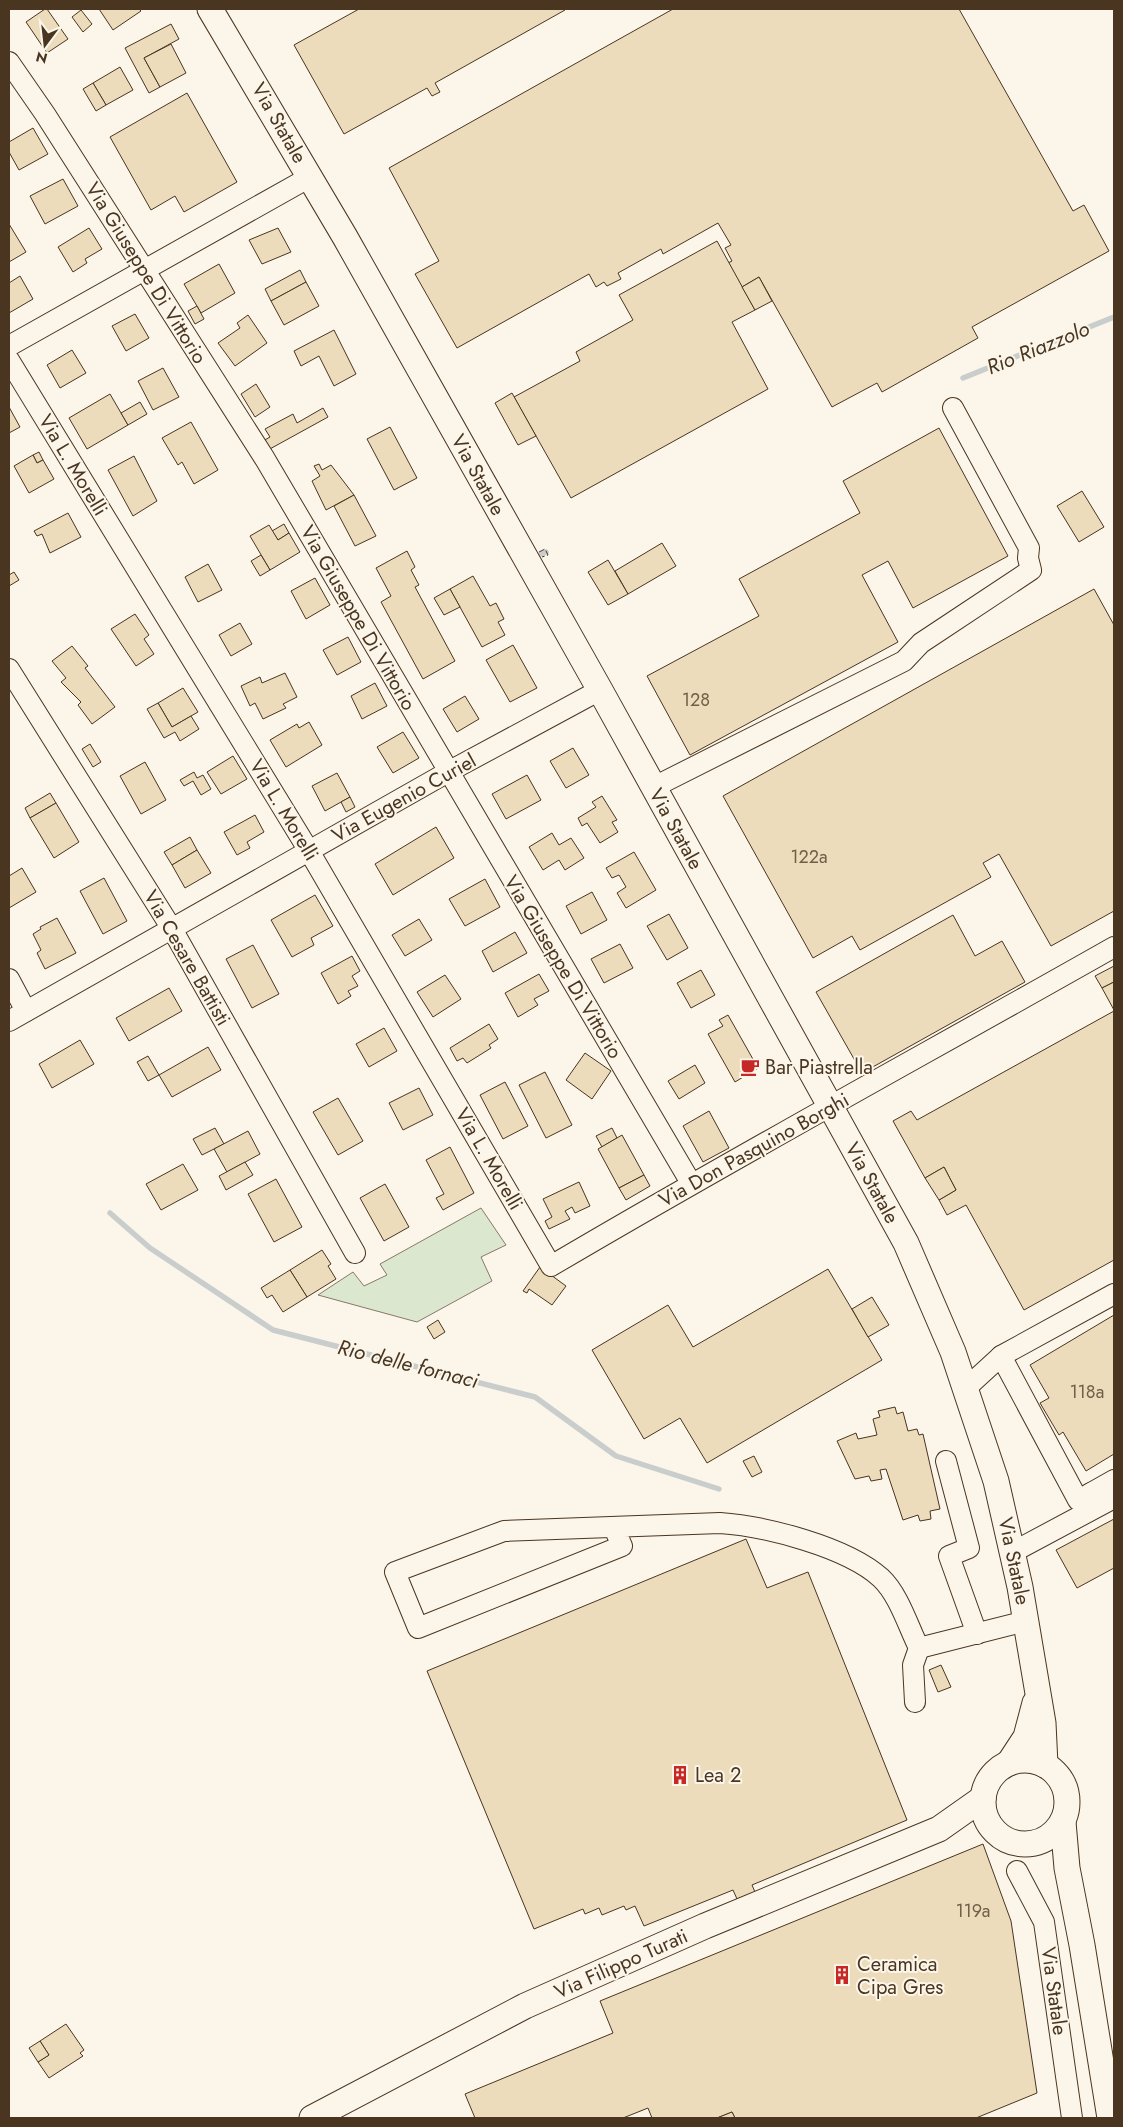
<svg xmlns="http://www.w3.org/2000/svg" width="1123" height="2127" viewBox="0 0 1123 2127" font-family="Jost,sans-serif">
  <rect width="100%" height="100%" fill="#fbf6e9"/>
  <polygon fill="#dce7d0" stroke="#887966" points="481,1208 506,1245 481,1257 492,1281 417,1322 318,1295 353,1272 364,1286 387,1275 380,1264"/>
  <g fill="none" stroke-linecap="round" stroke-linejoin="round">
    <g stroke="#c9cecd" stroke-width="5.5">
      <polyline points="963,378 1114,317"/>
      <polyline points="541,554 546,552"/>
      <polyline points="110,1213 150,1248 273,1330 535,1397 616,1456 719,1489"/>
    </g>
  </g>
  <g fill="#ecdcbc" stroke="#4a3520">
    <polygon points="45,9 47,9 68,39 47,53 26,22"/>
    <polygon points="99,9 139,9 141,11 113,30"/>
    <polygon points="359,9 564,9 565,10 435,83 440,92 432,96 427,88 344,134 294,45"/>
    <polygon points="673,9 959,9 1073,211 1084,205 1109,251 972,327 978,338 882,392 877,383 832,407 759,277 742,287 728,263 732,261 725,248 731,245 718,223 663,254 661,249 618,273 621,279 607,286 604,282 596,287 589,274 457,348 415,274 439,261 389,168"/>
    <polygon points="81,10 92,24 83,32 72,17"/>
    <polygon points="171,24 179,39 144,58 160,87 149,93 125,48"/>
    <polygon points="171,44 186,73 160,87 144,58"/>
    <polygon points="120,67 133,90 106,105 93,83"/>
    <polygon points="93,83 106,105 96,111 83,89"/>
    <polygon points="187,93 237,182 184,212 175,196 151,210 110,137"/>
    <polygon points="33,128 48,154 19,170 9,152 9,142"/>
    <polygon points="63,179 78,206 45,224 30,196"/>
    <polygon points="9,224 26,252 9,262"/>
    <polygon points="89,228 102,249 85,259 87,263 73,272 58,247"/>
    <polygon points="278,228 291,252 262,264 249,240"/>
    <polygon points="717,241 755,310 732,322 768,389 571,498 514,397 580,361 576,352 633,320 619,295"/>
    <polygon points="219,264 235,293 201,313 184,284"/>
    <polygon points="300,270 306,282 271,301 265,289"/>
    <polygon points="20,276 33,299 9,313 9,283"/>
    <polygon points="759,277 772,301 755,310 742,287"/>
    <polygon points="306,282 319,306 284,325 271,301"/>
    <polygon points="197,306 204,319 195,324 188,311"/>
    <polygon points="135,314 149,338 126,351 112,326"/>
    <polygon points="248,315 267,343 235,366 218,343 240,328 237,323"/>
    <polygon points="334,330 356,374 334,386 319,356 301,366 294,351"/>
    <polygon points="72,350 86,373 60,388 47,365"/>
    <polygon points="163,368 179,397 153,410 138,381"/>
    <polygon points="256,384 270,407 255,417 241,394"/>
    <polygon points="512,393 536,436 518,445 495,403"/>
    <polygon points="110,394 128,425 87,449 69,418"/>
    <polygon points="140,402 147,414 128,425 121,413"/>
    <polygon points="9,407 20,427 9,433"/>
    <polygon points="323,408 328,417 268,450 263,441 270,437 265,429 293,414 297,423"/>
    <polygon points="191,422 218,470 194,484 182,462 178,465 162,438"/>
    <polygon points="390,427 417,478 394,490 367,439"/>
    <polygon points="939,428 1008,556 913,608 888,561 862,575 898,642 690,755 647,676 759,616 739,579 860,513 843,481"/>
    <polygon points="39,452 43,460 37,463 33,455"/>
    <polygon points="33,455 37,463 43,460 54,479 29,493 14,466"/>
    <polygon points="134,456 157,501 133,516 108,470"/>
    <polygon points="319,464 322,470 331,465 354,495 326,510 312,481 320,476 314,466"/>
    <polygon points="1082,491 1104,527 1079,542 1057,506"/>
    <polygon points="354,495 376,536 355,546 334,506"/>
    <polygon points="68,513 81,537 50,553 42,534 37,536 34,531"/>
    <polygon points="284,524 289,533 278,540 272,531"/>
    <polygon points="269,525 278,540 289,533 300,552 270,570 250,536"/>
    <polygon points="662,543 676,566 628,594 615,571"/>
    <polygon points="407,551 415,567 411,570 419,585 415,587 455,661 423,679 381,602 391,596 376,568"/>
    <polygon points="261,555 270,570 260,576 251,561"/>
    <polygon points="608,560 628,594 608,605 588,572"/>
    <polygon points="208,564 222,590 198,602 185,577"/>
    <polygon points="14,572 19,580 9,586 9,575"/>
    <polygon points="473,576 490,606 496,603 504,619 498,622 505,635 482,647 450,589"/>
    <polygon points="315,578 330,605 306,619 291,591"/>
    <polygon points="450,589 460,607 444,615 434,598"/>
    <polygon points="1094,589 1114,625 1114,911 1051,946 999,854 983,863 991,877 860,950 852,936 813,958 723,796"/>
    <polygon points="135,614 149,635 144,639 154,654 136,666 111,629"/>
    <polygon points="240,623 252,644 231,656 219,635"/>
    <polygon points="348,637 361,662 337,675 323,650"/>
    <polygon points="513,645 537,688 510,702 486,660"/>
    <polygon points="72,646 88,666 85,668 115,707 92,724 78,705 81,702 61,682 66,678 52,661"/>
    <polygon points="285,673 297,697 283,704 286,708 263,719 255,703 250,706 241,686 260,677 262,683"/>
    <polygon points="375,683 387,706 362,719 351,696"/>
    <polygon points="183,688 198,712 172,727 158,703"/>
    <polygon points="465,696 479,719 457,732 443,709"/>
    <polygon points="158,703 172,727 191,716 199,729 180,741 175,732 164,738 147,709"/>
    <polygon points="309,722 322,745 286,767 270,740 297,724 299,728"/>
    <polygon points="403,732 419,758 393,773 377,747"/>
    <polygon points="90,744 101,762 93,767 82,749"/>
    <polygon points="573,748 589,775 566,788 550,761"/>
    <polygon points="233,756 247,779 221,794 207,772"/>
    <polygon points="145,762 166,800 141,814 120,776"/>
    <polygon points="194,772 197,778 203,775 211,789 201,795 193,781 184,786 180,780"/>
    <polygon points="337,773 350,797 325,811 312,786"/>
    <polygon points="527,775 541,800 506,819 492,794"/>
    <polygon points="50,793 56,803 30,818 25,808"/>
    <polygon points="602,796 617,820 612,822 618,832 600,843 587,823 582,826 578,818 596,807 592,802"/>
    <polygon points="350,797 355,807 346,812 341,802"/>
    <polygon points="56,803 79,842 54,858 30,818"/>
    <polygon points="255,815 264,832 247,842 250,848 237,855 224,832"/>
    <polygon points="436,827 454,858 393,895 375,864"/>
    <polygon points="552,833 559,845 571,838 584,858 565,870 559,860 543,870 529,847"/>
    <polygon points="190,837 197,850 172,865 164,852"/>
    <polygon points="197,850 211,873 185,888 172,865"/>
    <polygon points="634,852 656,890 626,908 617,893 626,887 619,875 612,878 606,868"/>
    <polygon points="22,868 36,892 9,908 9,876"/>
    <polygon points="104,878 127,921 103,934 80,891"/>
    <polygon points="485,879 500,907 465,926 449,899"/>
    <polygon points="592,892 607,920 581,934 566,906"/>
    <polygon points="315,895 333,926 311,938 314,945 292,957 271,920"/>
    <polygon points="669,914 688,948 667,960 647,926"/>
    <polygon points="953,915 975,956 1002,941 1025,982 862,1073 816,992"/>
    <polygon points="57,918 76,953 45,969 37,953 41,950 33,934 41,929 40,927"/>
    <polygon points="419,919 432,940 405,956 392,935"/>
    <polygon points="515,932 527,953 493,972 482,951"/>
    <polygon points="620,944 633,968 604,983 591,959"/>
    <polygon points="253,945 279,994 252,1008 226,959"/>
    <polygon points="352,956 360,971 352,976 358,986 348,991 351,996 338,1004 321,973"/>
    <polygon points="1114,966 1114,982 1102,988 1095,976"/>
    <polygon points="701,970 715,995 691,1008 677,983"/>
    <polygon points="539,974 549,991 534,999 538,1005 518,1017 505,993"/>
    <polygon points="445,975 461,999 433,1017 417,992"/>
    <polygon points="1114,982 1114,1010 1102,988"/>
    <polygon points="169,988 182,1011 129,1041 116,1018"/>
    <polygon points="1114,1011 1114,1260 1024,1310 966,1205 947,1215 939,1200 956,1190 944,1167 925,1178 893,1121 911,1111 917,1120"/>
    <polygon points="728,1015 758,1068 735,1082 708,1034 723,1026 719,1020"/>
    <polygon points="489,1024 498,1039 489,1045 491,1048 467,1063 463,1058 457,1061 450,1048"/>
    <polygon points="384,1028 397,1051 369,1067 356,1044"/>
    <polygon points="80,1040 94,1064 52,1088 39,1064"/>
    <polygon points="208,1047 221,1070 172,1097 159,1075"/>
    <polygon points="585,1053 611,1071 592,1099 566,1080"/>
    <polygon points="148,1056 159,1075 148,1081 137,1062"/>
    <polygon points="695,1065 705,1083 679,1099 668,1081"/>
    <polygon points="545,1072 572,1125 546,1138 519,1085"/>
    <polygon points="505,1082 528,1126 503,1139 480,1095"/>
    <polygon points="419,1088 433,1115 403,1130 389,1103"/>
    <polygon points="338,1098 363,1141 338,1155 313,1112"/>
    <polygon points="709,1111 729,1148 703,1162 683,1126"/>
    <polygon points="215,1128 224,1144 202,1155 193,1139"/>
    <polygon points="612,1128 617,1138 602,1147 596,1136"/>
    <polygon points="248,1131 260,1154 227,1172 214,1149"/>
    <polygon points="622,1135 644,1175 619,1188 598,1149"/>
    <polygon points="450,1147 474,1193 443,1210 436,1198 444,1194 426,1160"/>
    <polygon points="245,1162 253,1175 226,1190 219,1176"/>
    <polygon points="183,1164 198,1190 161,1210 146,1184"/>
    <polygon points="944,1167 956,1190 939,1200 925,1178"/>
    <polygon points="644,1175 650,1186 626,1200 619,1188"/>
    <polygon points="276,1179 302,1227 274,1242 248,1194"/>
    <polygon points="579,1182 590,1206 575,1213 572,1207 565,1211 570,1219 549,1229 545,1221 552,1217 543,1199"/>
    <polygon points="385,1184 409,1227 384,1241 360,1198"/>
    <polygon points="322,1250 331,1264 328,1266 336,1279 307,1297 290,1270"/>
    <polygon points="540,1267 566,1286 552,1305 529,1289 527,1293 523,1291"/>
    <polygon points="828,1269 882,1360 707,1463 680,1418 644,1439 592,1350 668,1305 693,1347"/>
    <polygon points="290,1270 307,1297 283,1312 272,1295 267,1298 261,1288"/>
    <polygon points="872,1297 889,1325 868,1337 852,1309"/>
    <polygon points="1114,1315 1114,1454 1086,1471 1063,1432 1059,1435 1040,1403 1049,1398 1030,1365"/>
    <polygon points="438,1320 445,1332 434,1339 427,1327"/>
    <polygon points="895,1407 897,1414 903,1412 908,1431 917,1429 919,1435 923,1434 940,1509 930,1511 931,1519 920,1521 918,1515 903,1520 886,1469 880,1470 882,1479 871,1481 869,1476 855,1479 837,1441 856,1433 858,1439 877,1435 873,1419 880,1417 878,1411"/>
    <polygon points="754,1456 762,1472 752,1477 743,1461"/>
    <polygon points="1114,1519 1114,1568 1077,1588 1056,1550"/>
    <polygon points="746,1539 767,1588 808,1572 907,1820 752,1885 755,1892 737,1899 733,1890 644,1926 635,1906 626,1910 624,1906 602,1915 599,1908 585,1914 583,1909 534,1929 427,1671"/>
    <polygon points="941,1665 951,1687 938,1692 929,1670"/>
    <polygon points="983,1844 1011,1921 1037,2093 976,2118 735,2118 732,2112 717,2118 652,2118 648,2108 623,2118 475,2118 465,2094 613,2033 600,2001"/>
    <polygon points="66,2024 84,2050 80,2053 83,2056 49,2078 38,2062 49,2055 40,2041"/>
    <polygon points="40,2041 49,2055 38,2062 29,2048"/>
    <polygon points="732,2112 735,2118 717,2118"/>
  </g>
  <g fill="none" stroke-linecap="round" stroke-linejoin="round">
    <g stroke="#4a3520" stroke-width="22">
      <g id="minor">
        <polyline points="9,62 45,114 265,459 691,1183"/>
        <polyline points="9,346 310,177"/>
        <path d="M9,360L309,851L551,1266C737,1156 927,1053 1114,947"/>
        <polyline points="9,669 172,929 355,1253"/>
        <polyline points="654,787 904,661 921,643 1031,570 1028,558 1029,548 953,408"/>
        <polyline points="9,979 26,1011"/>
        <polyline points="9,1021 448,772 600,690"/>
        <polyline points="1001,1356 1078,1500 1091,1493"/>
        <polyline points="965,1389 1001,1356 1114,1294"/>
        <polyline points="946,1461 969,1548 949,1556 977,1634"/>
        <polyline points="1096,1505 1091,1493 1114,1480"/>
        <path d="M614,1528L622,1546L418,1628L395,1572L504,1531L720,1523C765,1526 847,1547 881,1578C899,1595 908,1626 919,1648L1026,1621"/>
        <polyline points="1013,1552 1114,1498"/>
        <polyline points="915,1702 913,1665 919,1648"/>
        <polyline points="1017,1871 1044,1922 1072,2118"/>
      </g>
    </g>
    <g stroke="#4a3520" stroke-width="27">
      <g id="major">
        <polyline points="210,9 345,237 600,690 906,1243 953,1352 996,1481 1020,1587 1043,1723 1045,1765"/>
        <circle cx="1025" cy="1802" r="42"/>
        <polyline points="1009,1763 1026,1737 1035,1703"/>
        <polyline points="1063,1822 1067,1868 1082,1945 1110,2118"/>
        <polyline points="312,2118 525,2006 705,1926 939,1829 983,1798"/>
      </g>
    </g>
    <use href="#minor" stroke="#fbf6e9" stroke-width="20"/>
    <use href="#major" stroke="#fbf6e9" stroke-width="25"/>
    <polyline stroke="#4a3520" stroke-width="1" stroke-dasharray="6 2.5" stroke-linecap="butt" points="539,552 545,549 548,555 542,557"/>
  </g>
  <defs>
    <g id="cafe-bare" transform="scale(1.5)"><path d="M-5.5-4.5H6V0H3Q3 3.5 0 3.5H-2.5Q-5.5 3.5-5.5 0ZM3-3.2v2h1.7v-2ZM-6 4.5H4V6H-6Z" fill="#c62828" stroke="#fbf6e9" stroke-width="2.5" paint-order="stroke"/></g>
    <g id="building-bare" transform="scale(1.5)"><path d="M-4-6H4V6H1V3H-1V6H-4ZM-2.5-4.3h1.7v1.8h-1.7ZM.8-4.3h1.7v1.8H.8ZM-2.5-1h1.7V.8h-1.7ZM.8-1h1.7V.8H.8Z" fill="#c62828" stroke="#fbf6e9" stroke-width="2.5" paint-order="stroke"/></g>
  </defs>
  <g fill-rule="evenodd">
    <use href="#cafe-bare" x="750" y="1067"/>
    <use href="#building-bare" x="680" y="1775"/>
    <use href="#building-bare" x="842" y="1975"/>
  </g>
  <g text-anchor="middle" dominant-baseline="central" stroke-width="4" stroke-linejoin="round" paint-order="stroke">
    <g font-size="18" fill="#725f47">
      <text x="696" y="700">128</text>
      <text x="809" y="857">122a</text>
      <text x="1087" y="1392">118a</text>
      <text x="973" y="1911">119a</text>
    </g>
    <g font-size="20" fill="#4a3520" stroke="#fbf6e9">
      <text transform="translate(279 123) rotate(60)">Via Statale</text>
      <text transform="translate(146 273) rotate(58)">Via Giuseppe Di Vittorio</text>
      <text transform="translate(73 465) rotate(59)">Via L. Morelli</text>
      <text transform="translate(478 475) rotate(61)">Via Statale</text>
      <text transform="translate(358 618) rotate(60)">Via Giuseppe Di Vittorio</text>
      <text transform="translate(404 798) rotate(-29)">Via Eugenio Curiel</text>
      <text transform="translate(284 810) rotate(59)">Via L. Morelli</text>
      <text transform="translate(676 829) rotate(61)">Via Statale</text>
      <text transform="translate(187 958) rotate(60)">Via Cesare Battisti</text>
      <text transform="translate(563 967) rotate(59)">Via Giuseppe Di Vittorio</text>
      <text transform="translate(754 1150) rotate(-29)">Via Don Pasquino Borghi</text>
      <text transform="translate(489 1159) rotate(60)">Via L. Morelli</text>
      <text transform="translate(872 1183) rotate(61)">Via Statale</text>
      <text transform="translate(1014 1561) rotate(78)">Via Statale</text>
      <text transform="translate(621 1964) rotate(-24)">Via Filippo Turati</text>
      <text transform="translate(1054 1991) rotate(82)">Via Statale</text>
    </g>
    <g font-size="20" fill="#4a3520" stroke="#fbf6e9" text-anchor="start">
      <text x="765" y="1067">Bar Piastrella</text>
      <text x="695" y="1775">Lea 2</text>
      <text x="857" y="1964">Ceramica<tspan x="857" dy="23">Cipa Gres</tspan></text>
    </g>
    <g font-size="21" font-style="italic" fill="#4a3520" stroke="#fbf6e9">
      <text transform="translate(1038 348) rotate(-22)">Rio Riazzolo</text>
      <text transform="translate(408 1364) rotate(14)">Rio delle fornaci</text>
    </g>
  </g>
  <rect width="1123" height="2127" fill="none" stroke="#4a3520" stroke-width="20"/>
  <g transform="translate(45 45) rotate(195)" stroke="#fbf6e9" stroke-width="4" paint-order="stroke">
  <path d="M0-4L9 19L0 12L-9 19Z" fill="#4a3520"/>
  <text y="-8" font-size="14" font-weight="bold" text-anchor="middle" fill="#4a3520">N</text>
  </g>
</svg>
